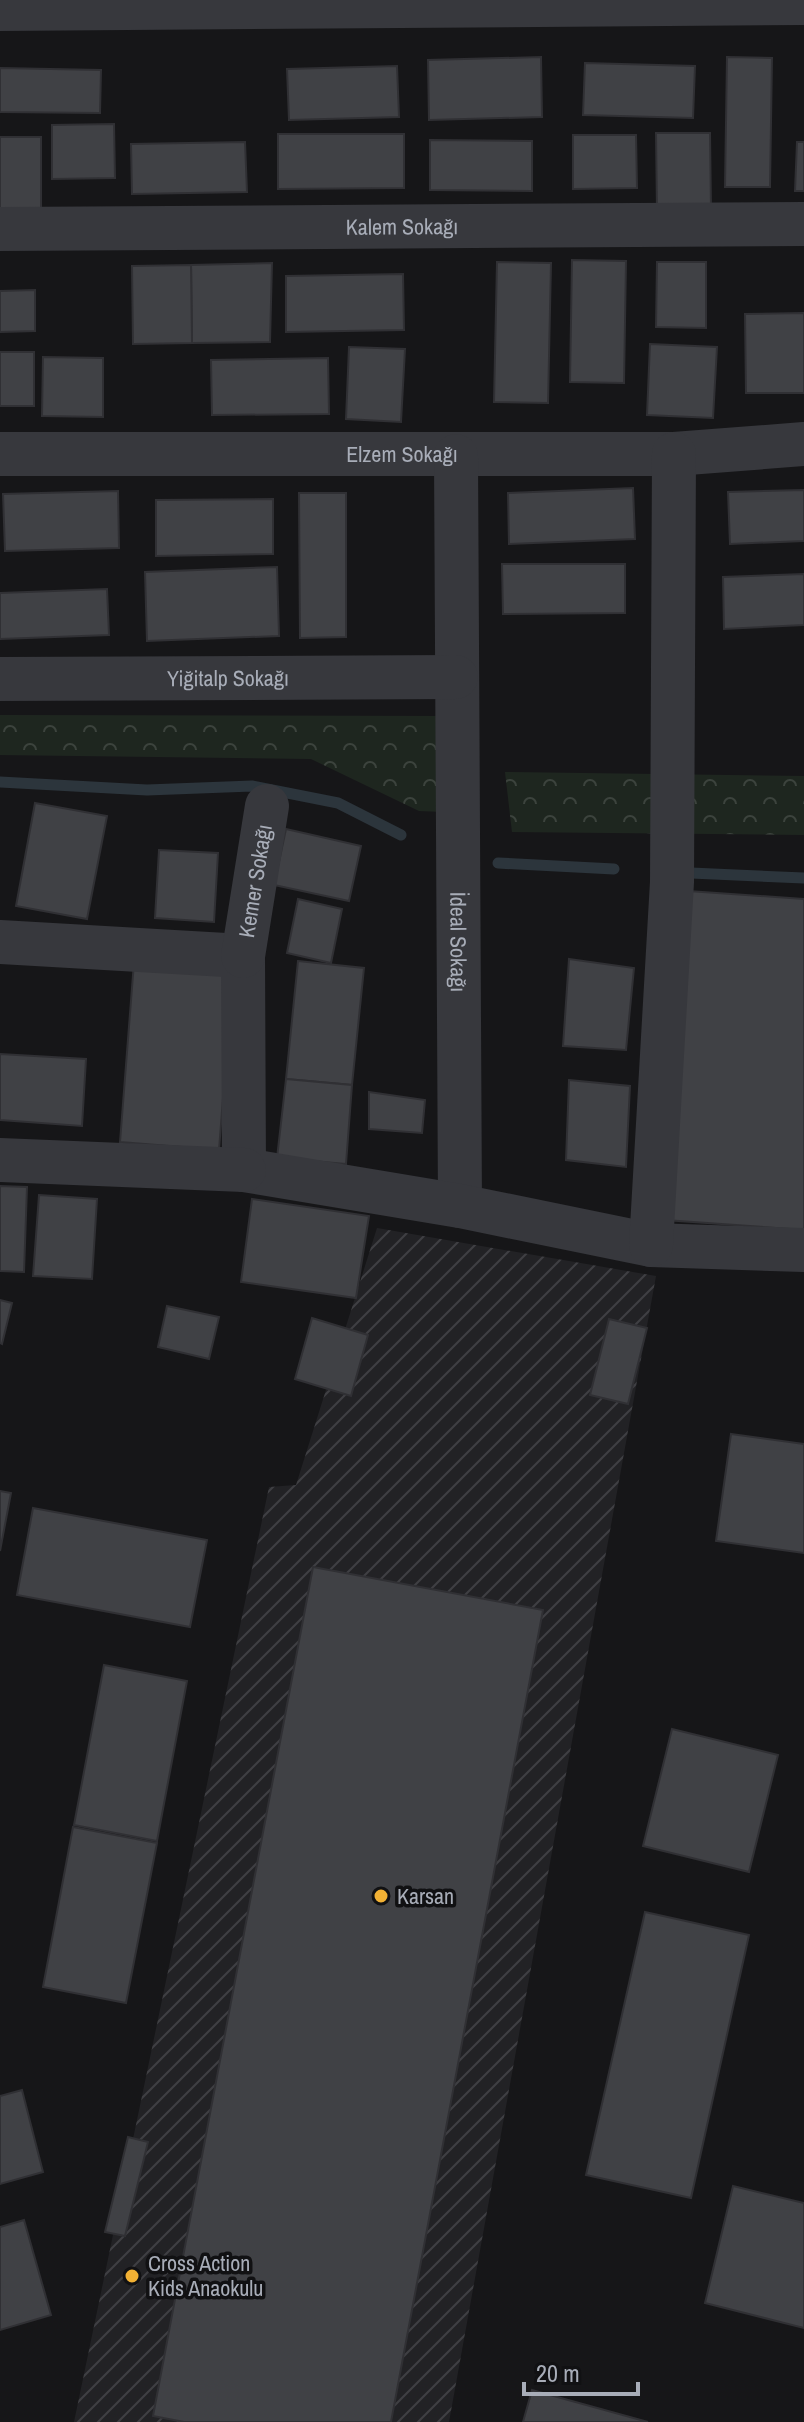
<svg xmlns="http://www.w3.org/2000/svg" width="804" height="2422" viewBox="0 0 804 2422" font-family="'Archivo Narrow',sans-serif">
  <defs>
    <pattern id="industrial-furrows" width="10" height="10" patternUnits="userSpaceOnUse" patternTransform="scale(2)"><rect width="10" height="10" fill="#222225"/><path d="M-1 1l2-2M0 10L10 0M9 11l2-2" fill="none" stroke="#3f3f43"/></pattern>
    <pattern id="forest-crowns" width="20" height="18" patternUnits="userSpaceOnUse" patternTransform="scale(2)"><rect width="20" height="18" fill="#1e261f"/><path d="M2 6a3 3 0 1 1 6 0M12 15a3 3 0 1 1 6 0" fill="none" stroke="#3c433d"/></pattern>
  </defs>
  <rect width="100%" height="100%" fill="#161618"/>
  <polygon fill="url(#industrial-furrows)" points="377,1228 656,1276 449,2422 74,2422 269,1487 296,1485"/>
  <g fill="url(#forest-crowns)">
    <polygon points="0,715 439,716 445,812 419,811 311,759 0,755"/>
    <polygon points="505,772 804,776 804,835 512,832"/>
  </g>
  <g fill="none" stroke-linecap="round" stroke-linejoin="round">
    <g stroke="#2c353c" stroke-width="11">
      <polyline points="0,782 147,790 252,786 338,803 401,835"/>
      <polyline points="498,863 614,869"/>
      <polyline points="691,873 804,878"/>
    </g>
  </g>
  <g fill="#404145" stroke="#303034" stroke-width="2">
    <polygon points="541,57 542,117 429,120 428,60"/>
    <polygon points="727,57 772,58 770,187 725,187"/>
    <polygon points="585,63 695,66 693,118 583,115"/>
    <polygon points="397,66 399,117 289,120 287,69"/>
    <polygon points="0,68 101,70 100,113 0,112"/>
    <polygon points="114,124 115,178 52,179 52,125"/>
    <polygon points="656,133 710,133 711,210 657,211"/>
    <polygon points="278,134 404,134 404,188 278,189"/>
    <polygon points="573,135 636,135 637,188 573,189"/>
    <rect x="0" y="137" width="41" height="74"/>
    <polygon points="430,140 532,141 532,191 430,190"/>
    <polygon points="245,142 247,192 132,194 131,144"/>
    <polygon points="797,142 804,142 804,191 795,191"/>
    <polygon points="572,260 626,261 624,383 570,382"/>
    <polygon points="497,262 551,263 548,403 494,402"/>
    <polygon points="657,262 706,262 706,328 656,327"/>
    <polygon points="272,263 270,342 192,343 191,265"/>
    <polygon points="191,265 192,343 133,344 132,266"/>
    <polygon points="403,274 404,330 286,332 286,276"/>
    <polygon points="35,290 35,331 0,332 0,291"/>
    <polygon points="804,313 804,393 746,393 745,314"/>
    <polygon points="650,344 717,347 713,418 647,415"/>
    <polygon points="349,347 405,349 401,422 346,419"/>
    <rect x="0" y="352" width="34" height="54"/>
    <polygon points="43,357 103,358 103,417 42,416"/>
    <polygon points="328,358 329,414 212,415 211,360"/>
    <polygon points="633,488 635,539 509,544 508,493"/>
    <polygon points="804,490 804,541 730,544 728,492"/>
    <polygon points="118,491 119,548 5,551 3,494"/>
    <polygon points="299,493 346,493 346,637 300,638"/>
    <polygon points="273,499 273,554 156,556 156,500"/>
    <polygon points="502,564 625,564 625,613 503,614"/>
    <polygon points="277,567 279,636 147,641 145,572"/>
    <polygon points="804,574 804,625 724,629 723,577"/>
    <polygon points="107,589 109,635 0,639 0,593"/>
    <polygon points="35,803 107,816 87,919 16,906"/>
    <polygon points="286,829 361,846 349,901 274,885"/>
    <polygon points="159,850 218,853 214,922 155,918"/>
    <polygon points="688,891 804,899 804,1230 665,1220"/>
    <polygon points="298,899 342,909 331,963 287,953"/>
    <polygon points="569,959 634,968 626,1050 563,1046"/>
    <polygon points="298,961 364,968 352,1085 286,1079"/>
    <polygon points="134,962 233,969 219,1150 120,1142"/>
    <polygon points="0,1054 86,1059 82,1126 0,1120"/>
    <polygon points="286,1079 352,1085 346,1164 277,1158"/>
    <polygon points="569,1080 630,1086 626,1167 566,1160"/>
    <polygon points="369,1092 425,1100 422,1133 369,1129"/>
    <polygon points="0,1186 27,1187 24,1272 0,1271"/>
    <polygon points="39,1195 97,1199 92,1279 33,1276"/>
    <polygon points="252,1199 369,1216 356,1298 241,1282"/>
    <polygon points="0,1300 12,1303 2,1344 0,1343"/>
    <polygon points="167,1306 219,1317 209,1359 158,1347"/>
    <polygon points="312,1318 368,1335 351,1396 295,1379"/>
    <polygon points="609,1319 647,1328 628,1404 590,1395"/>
    <polygon points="731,1434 804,1444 804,1553 716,1541"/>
    <polygon points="0,1491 11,1493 0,1551"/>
    <polygon points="33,1508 207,1540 190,1627 17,1595"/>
    <polygon points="313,1567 543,1610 391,2422 184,2422 153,2416"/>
    <polygon points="104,1665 187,1681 157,1841 74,1825"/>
    <polygon points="672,1729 778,1755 749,1872 643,1846"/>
    <polygon points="73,1827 157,1843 126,2003 43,1987"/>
    <polygon points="645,1912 749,1935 691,2198 586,2175"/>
    <polygon points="22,2090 43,2172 0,2184 0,2096"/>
    <polygon points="128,2137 148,2142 125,2236 105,2232"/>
    <polygon points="733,2186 804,2203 804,2328 705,2303"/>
    <polygon points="24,2220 51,2315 0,2330 0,2227"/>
    <polygon points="532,2390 648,2422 523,2422"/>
  </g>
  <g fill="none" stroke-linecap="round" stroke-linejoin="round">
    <g stroke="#37383d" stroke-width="44">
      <polyline points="0,9 804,3"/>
      <path id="s1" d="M0,229L804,224"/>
      <path id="s2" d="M0,454H674L804,444"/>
      <path id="s3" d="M456,456L460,1206"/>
      <path id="s4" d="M0,679L456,677"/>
      <polyline points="0,942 243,956 244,1170 460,1206 651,1245 804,1250"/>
      <path id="s5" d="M243,956L267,806"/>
      <polyline points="0,1160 244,1170"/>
      <polyline points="651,1245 672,882 674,454"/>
    </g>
  </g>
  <g fill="#f2b134" stroke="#111113" stroke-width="3">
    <circle cx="381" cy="1896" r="8"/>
    <circle cx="132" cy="2276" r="8"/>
  </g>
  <g text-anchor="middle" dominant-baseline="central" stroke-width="7" stroke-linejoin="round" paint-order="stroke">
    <g font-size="22" fill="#a8adb8" stroke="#111113">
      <text stroke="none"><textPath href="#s1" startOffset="402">Kalem Sokağı</textPath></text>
      <text stroke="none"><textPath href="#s2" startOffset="402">Elzem Sokağı</textPath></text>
      <text stroke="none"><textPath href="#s4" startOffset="228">Yiğitalp Sokağı</textPath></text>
      <text stroke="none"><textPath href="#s5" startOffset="76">Kemer Sokağı</textPath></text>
      <text stroke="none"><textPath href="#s3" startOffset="486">İdeal Sokağı</textPath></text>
    </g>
    <g font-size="22" fill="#a8adb8" stroke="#111113" text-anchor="start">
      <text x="397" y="1896">Karsan</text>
      <text x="148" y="2263">Cross Action<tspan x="148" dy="25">Kids Anaokulu</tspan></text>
    </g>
  </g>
  <path d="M524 2382v12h114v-12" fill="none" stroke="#a8adb8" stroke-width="4"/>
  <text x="536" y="2382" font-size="24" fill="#a8adb8" stroke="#111113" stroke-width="6" paint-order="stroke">20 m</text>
</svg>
